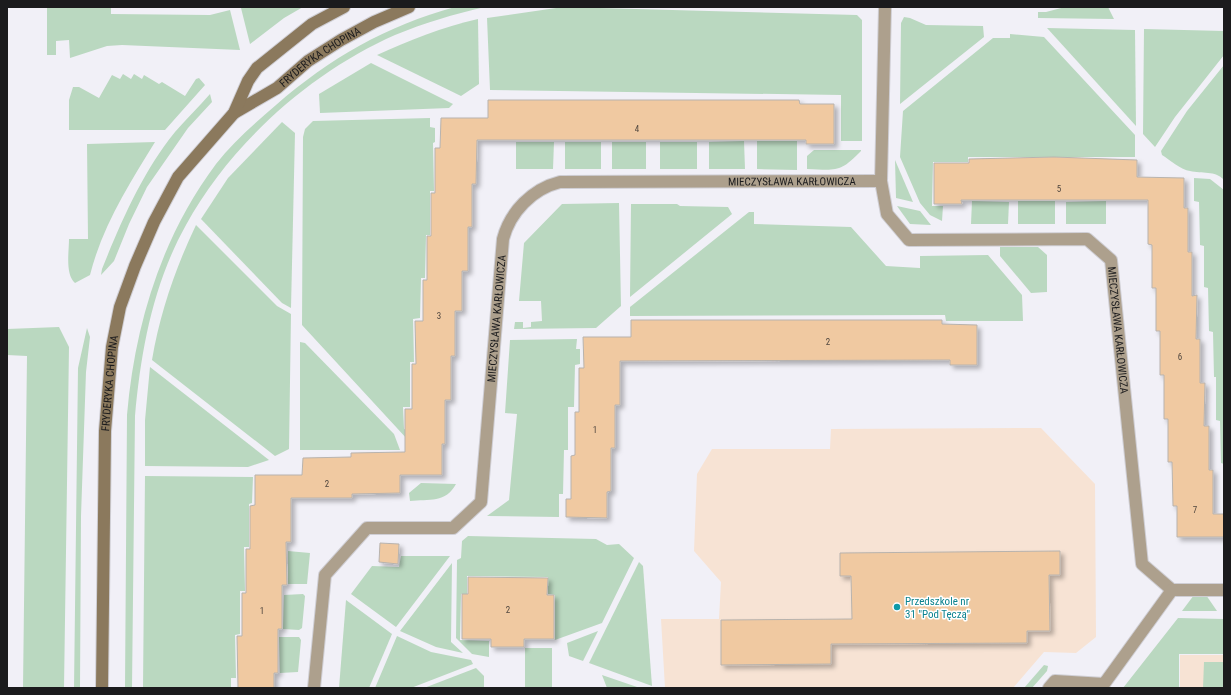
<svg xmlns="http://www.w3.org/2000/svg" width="1231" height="695" viewBox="0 0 1231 695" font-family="'Roboto Condensed',sans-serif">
  <defs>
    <filter id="shadow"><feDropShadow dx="3.5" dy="3.5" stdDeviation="2" flood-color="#0004"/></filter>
  </defs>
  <rect width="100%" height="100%" fill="#f1f0f7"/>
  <g fill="#f7e3d4">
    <polygon points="1041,428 1095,484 1096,637 1076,653 1044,652 1013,688 665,688 661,619 719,619 721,582 694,551 697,474 712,449 830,449 831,429"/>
    <rect x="1180" y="655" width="44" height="33"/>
  </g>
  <g fill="#bad8c0">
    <polygon points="47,7 111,7 111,14 210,15 230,10 240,50 122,45 107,46 70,58 69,40 56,41 56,55 47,55"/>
    <polygon points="245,7 303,7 284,18 250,44 241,8"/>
    <path d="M455,7H485C454,14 424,23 395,35C311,72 230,144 186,225C153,284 141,350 135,416L132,688H125L127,415C135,324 161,238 216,164C233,142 255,123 276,105C330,58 386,26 455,7Z"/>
    <polygon points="563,7 857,15 862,20 862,141 841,141 841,95 490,90 487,18"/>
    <polygon points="1065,7 1108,7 1114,19 1038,18 1038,12 1046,12"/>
    <polygon points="904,17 910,18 926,25 983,26 984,37 900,104 901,23"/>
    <path d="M478,19L479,84L461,96L377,55C410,40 442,27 478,19Z"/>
    <polygon points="1047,28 1135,30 1136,126"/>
    <polygon points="1144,29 1224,31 1224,55 1175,117 1155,147 1143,134"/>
    <polygon points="1010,34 1044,37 1135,135 1135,157 968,157 968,162 933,162 932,206 943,206 942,221 930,215 920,203 900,157 903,111 993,38 1010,38"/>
    <polygon points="371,63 453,104 449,108 320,113 319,94"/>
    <path d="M1224,65V180C1215,170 1202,174 1190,171C1181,170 1170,160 1162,155L1161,151L1187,111Z"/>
    <polygon points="123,74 131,79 134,74 142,79 144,75 159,84 162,82 185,96 196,79 199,78 205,85 165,130 69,130 69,100 73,87 79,87 99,98 112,75 120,79"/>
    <path d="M210,94L212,102L188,128L147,187L129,224L114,261L101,275L102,269C121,222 143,171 175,132C186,119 199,107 210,94Z"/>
    <polygon points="430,118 430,127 435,128 435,142 433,143 434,191 430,191 430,235 426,235 425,278 421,278 420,318 413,319 414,362 410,362 410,407 403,407 404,429 408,430 408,440 302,325 303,137 305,129 313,121"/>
    <polygon points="282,122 295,133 291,308 282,303 201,219 228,178"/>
    <polygon points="744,141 745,169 709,169 709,142"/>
    <polygon points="757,141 797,141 797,170 757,169"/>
    <path d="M155,142C129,184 102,227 90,275L75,283C65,274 69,252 69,239H88L87,144Z"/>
    <polygon points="516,142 554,142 553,169 516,169"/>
    <rect x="565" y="142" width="36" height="27"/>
    <rect x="612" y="142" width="34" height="27"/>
    <rect x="660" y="142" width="37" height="27"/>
    <path d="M814,150H861V151C840,173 836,170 807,169V156Z"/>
    <polygon points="895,160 913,202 896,198"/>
    <polygon points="1194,178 1210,179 1224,190 1224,464 1221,463 1220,421 1216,420 1216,377 1214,377 1213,332 1209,331 1208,288 1204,287 1204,246 1200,245 1199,202 1194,201"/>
    <polygon points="972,201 1009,202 1008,224 971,224"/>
    <rect x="1018" y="201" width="37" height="23"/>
    <polygon points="1106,201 1106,224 1066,224 1066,202"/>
    <polygon points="619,203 621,306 596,328 514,329 515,322 523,322 523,328 531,327 531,322 542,321 541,301 519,301 524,243 562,204"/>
    <polygon points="631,204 677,204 680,206 728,207 732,214 630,297"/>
    <polygon points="897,206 920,211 931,225 910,224"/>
    <polygon points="749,212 754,212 754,224 851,227 886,266 920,268 920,256 988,255 1022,295 1023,321 946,321 945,315 630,316 630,307"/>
    <path d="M196,225L277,306L291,314L289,449L275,456L152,360C160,313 175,269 196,225Z"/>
    <polygon points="1000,247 1038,247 1047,255 1047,292 1031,293 1000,256"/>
    <polygon points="59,327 69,347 64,688 23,688 27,356 7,355 7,329"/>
    <polygon points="87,328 90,337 86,372 81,516 80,688 74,688 78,368"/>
    <polygon points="577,339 576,349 580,349 580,364 575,365 574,407 568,407 568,450 564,450 563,494 559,494 559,517 487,516 509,500 517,414 505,413 510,340"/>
    <polygon points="300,342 305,343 394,434 400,450 300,450"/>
    <polygon points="150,367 269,460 248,467 145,466 145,420"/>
    <polygon points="145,476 253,477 252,503 249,504 249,547 244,547 245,591 240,591 240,634 235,635 236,678 231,678 231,688 143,688"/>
    <path d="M421,483L456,484C446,503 429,499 410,501L409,493Z"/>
    <polygon points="468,536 596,539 607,545 619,544 634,558 602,623 555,640 555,595 548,594 548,577 467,576 467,594 461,594 460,640 489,641 489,657 472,654 456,638 457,560 461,558 462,541"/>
    <polygon points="288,551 310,553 307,584 288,584"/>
    <polygon points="401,556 450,556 396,627 351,594 372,566 399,567"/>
    <polygon points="639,562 643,566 652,686 589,663"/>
    <polygon points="452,563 451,642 463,653 436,647 400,631"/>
    <polygon points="303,594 305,596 302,628 299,630 283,629 284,595"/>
    <polygon points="1194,595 1206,595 1217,611 1182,611"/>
    <polygon points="346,600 392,634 369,688 339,688"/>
    <polygon points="1178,618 1224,619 1224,654 1179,654 1179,688 1123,688"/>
    <polygon points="598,631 583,661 569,656 567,643"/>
    <polygon points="397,636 431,652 471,660 473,664 411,688 375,688"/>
    <polygon points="279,637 299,637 301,640 298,672 280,673"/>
    <polygon points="525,648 552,648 552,687 525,688"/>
    <polygon points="1204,662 1224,662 1224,688 1203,688"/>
    <polygon points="1044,665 1048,666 1047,671 1032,688 1024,688"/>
    <polygon points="476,668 484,676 484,688 424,688"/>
    <polygon points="602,675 640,688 607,688"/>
  </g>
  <g fill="#f0c9a1" stroke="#b8b3ae" filter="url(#shadow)">
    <polygon points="488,100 799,100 800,104 834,104 834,144 806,144 806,140 477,140 476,184 472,184 472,227 468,227 468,271 462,271 462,311 455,311 455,356 451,356 451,400 445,400 445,444 442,444 442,475 400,475 400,493 352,494 352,498 291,498 291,542 286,542 287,585 282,585 282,629 278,629 278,673 274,673 274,688 238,688 237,636 242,636 242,593 246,593 246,549 250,549 250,506 255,505 255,475 302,475 303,458 351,457 351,453 405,452 405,409 412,409 412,364 416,364 415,321 423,321 423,280 427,280 427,236 431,236 431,193 435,193 435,148 440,148 441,118 488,118"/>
    <polygon points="1054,157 1137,160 1137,177 1184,178 1184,208 1188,208 1188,252 1192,252 1192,296 1197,295 1196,339 1200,339 1200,383 1205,383 1204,426 1209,426 1209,470 1213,470 1213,514 1224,514 1224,537 1177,537 1177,506 1173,506 1172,462 1168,462 1168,419 1164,419 1164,375 1160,375 1160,331 1156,331 1156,288 1152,288 1152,245 1148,244 1148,200 961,200 962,204 934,204 934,163 969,163 969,159"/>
    <polygon points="631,320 942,320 942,324 977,325 977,365 950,365 950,360 620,361 620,405 615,405 615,448 611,448 611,491 607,492 607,518 566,517 566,499 571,499 571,456 575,455 575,412 579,412 579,368 584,368 583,337 631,337"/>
    <polygon points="380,543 399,544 398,564 379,562"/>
    <polygon points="1060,551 1060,575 1049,575 1050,631 1027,631 1027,643 831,644 831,664 721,665 721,620 852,619 851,576 840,576 840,553"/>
    <polygon points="468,577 548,578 547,595 554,595 554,639 524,639 524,647 491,647 491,639 462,639 462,594 468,594"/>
  </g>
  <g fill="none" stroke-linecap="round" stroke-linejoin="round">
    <g stroke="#cfced4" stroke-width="14">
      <g id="street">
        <path id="s1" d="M885,7L881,181L887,214L909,240L1087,239L1111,260L1142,564L1172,590"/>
        <polyline points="1172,590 1224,590"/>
        <path id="s2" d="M314,688L325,575L367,528H453L481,502L503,239C510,212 532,189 560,182L881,181"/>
        <polyline points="1049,688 1055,681 1104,684 1172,590"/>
      </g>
    </g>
    <g stroke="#cfced4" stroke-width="14">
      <g id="secondary">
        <path id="s3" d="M234,113L277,88L308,61L341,40L374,22L409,7"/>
        <path id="s4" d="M102,688L105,431L112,347L120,307L135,266L154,222L178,177L234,113L248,81L257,68L312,24L344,7"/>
      </g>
    </g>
    <use href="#street" stroke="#ada08d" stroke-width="12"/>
    <use href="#secondary" stroke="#8b795d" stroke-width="12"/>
  </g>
  <circle fill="#0f9aa8" stroke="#fff" stroke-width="1.5" cx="897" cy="607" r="4"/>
  <g text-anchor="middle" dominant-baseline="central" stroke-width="3" stroke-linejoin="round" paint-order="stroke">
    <g font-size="9" fill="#50463e">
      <text x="637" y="129">4</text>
      <text x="1059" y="189">5</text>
      <text x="439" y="316">3</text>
      <text x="828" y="342">2</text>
      <text x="1180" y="357">6</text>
      <text x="595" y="430">1</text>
      <text x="327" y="484">2</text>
      <text x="1195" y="510">7</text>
      <text x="508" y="610">2</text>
      <text x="262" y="611">1</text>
    </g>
    <g font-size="11" fill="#1b1b1d" stroke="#fff">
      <text stroke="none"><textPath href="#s3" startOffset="103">FRYDERYKA CHOPINA</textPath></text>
      <text stroke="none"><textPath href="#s2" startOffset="881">MIECZYSŁAWA KARŁOWICZA</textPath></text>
      <text stroke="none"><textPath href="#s2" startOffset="485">MIECZYSŁAWA KARŁOWICZA</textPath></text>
      <text stroke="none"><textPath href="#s1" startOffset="522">MIECZYSŁAWA KARŁOWICZA</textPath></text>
      <text stroke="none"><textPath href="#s4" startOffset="305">FRYDERYKA CHOPINA</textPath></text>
    </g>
    <g font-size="11" fill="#0d838f" stroke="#fff" text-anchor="start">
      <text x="905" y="601">Przedszkole nr<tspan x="905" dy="13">31 "Pod Tęczą"</tspan></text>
    </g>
  </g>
  <rect width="1231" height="695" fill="none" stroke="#1b1b1d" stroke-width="16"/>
</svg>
